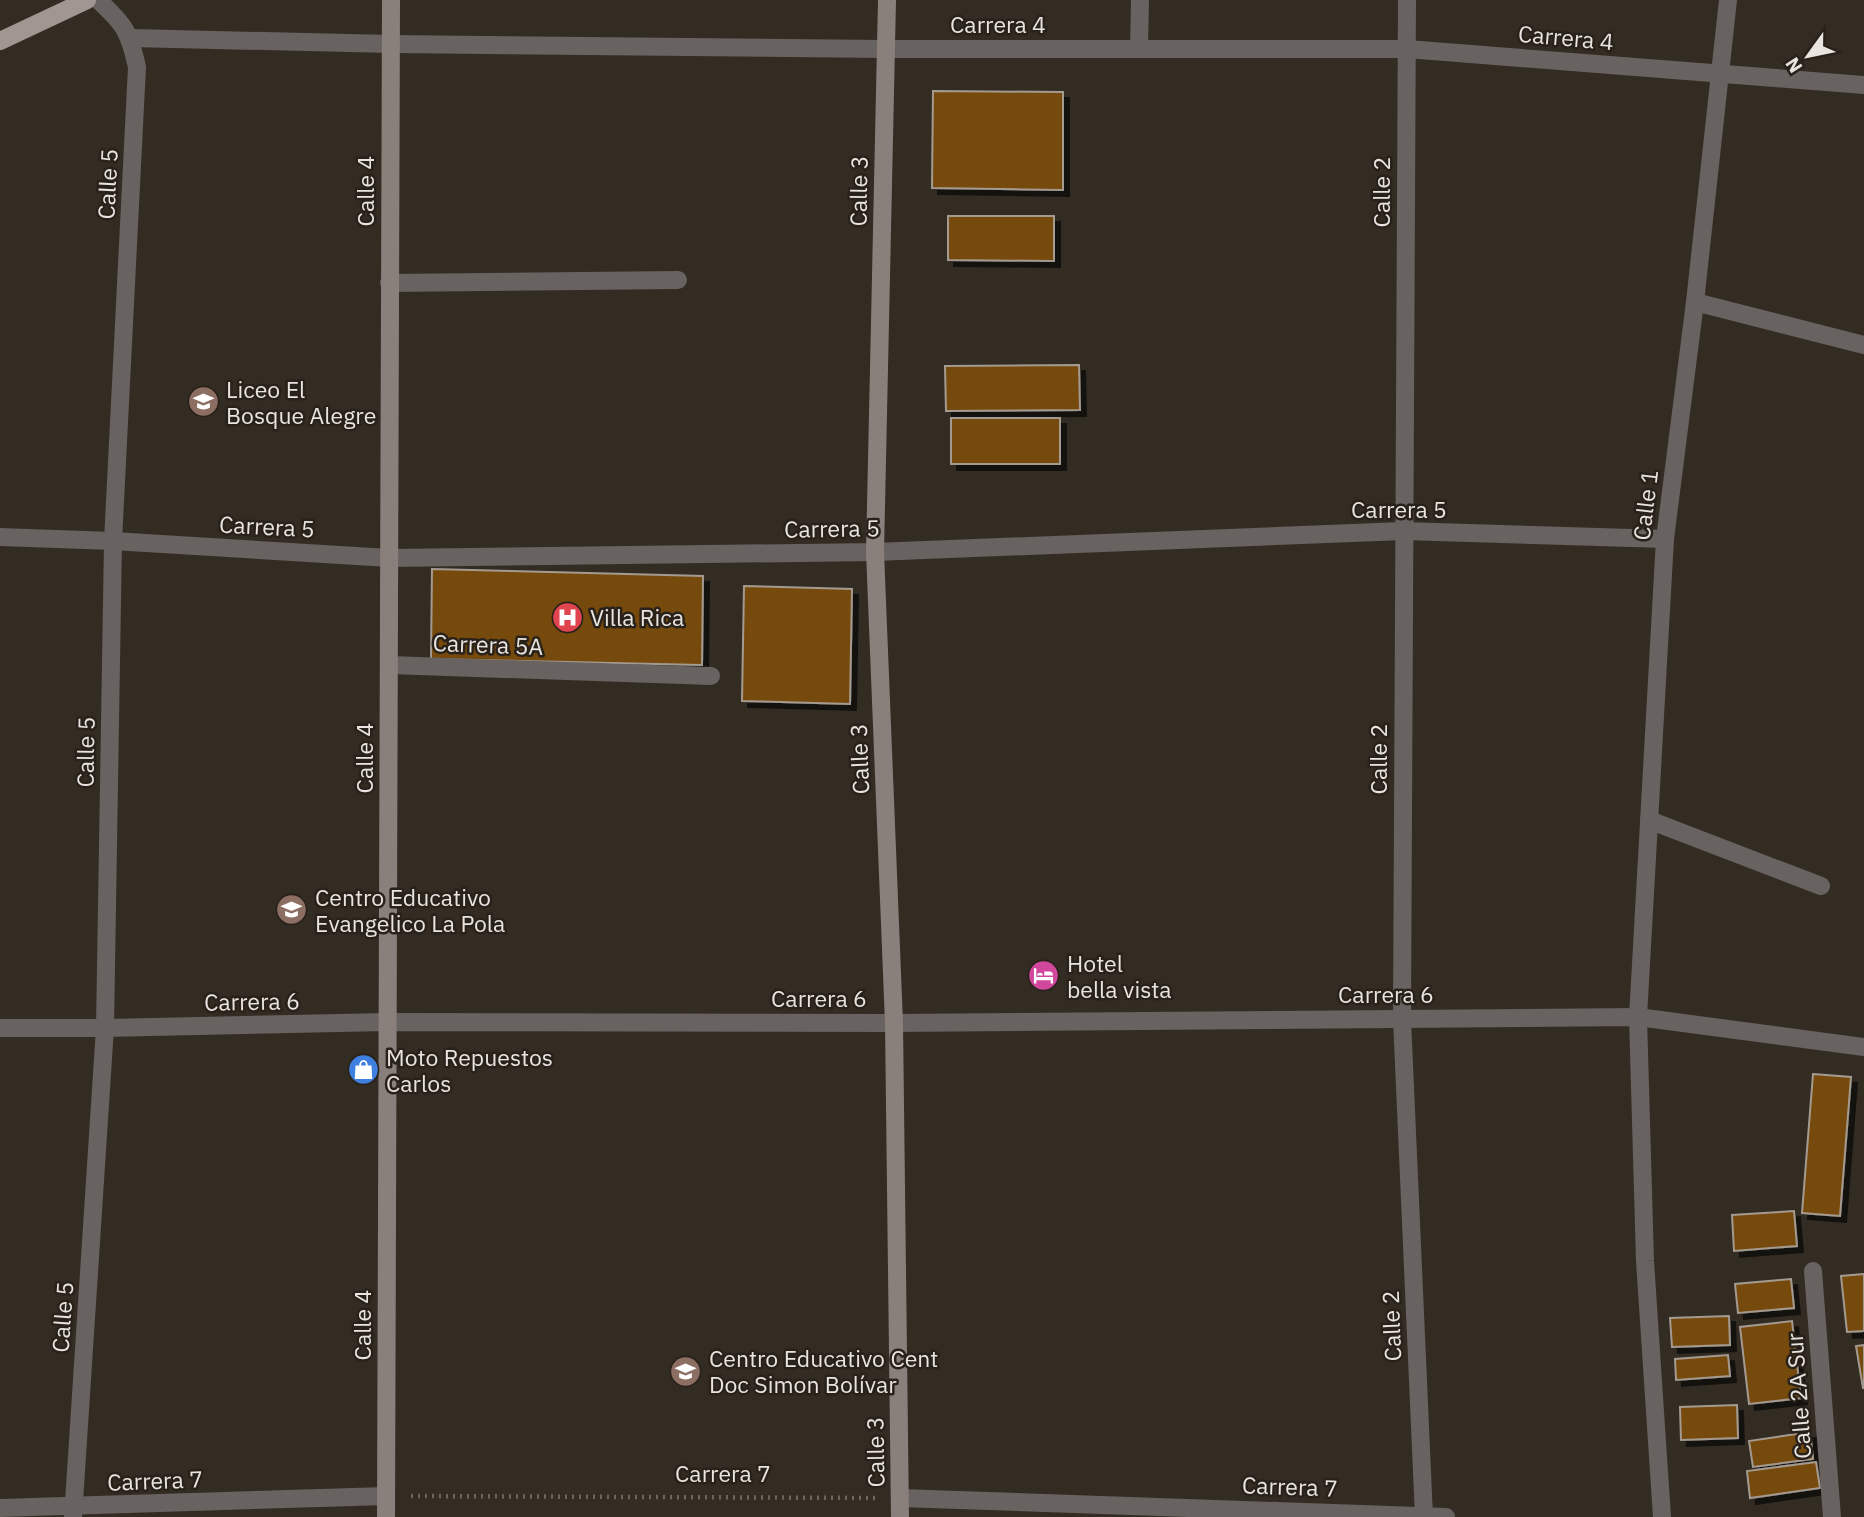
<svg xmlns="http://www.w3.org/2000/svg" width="1864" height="1517" font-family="'IBM Plex Sans',sans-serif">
<defs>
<filter id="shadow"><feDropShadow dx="6" dy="6" stdDeviation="0" flood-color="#0009"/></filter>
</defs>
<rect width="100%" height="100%" fill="#332c23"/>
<!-- building -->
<g fill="#76490b" stroke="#a49a90" stroke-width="2" filter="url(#shadow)">
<polygon points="933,91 1063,92 1063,190 932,188"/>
<polygon points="948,216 1054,216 1054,261 948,260"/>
<polygon points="1079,365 1080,410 946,411 945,366"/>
<rect x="951" y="418" width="109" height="46"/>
<polygon points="432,569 703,576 702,665 431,659"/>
<polygon points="744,586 852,589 850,704 742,701"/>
<polygon points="1813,1074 1851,1077 1840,1216 1802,1213"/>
<polygon points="1794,1211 1797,1246 1734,1251 1732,1215"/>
<polygon points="1864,1274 1864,1331 1847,1332 1841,1276"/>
<polygon points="1791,1279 1794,1308 1738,1313 1735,1284"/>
<polygon points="1729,1316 1730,1345 1672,1347 1670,1318"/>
<polygon points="1792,1321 1801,1398 1749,1404 1740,1327"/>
<polygon points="1864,1345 1864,1388 1863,1388 1856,1346"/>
<polygon points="1728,1355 1730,1376 1676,1380 1675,1359"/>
<polygon points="1737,1405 1738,1438 1681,1440 1680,1407"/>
<polygon points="1810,1432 1813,1459 1753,1467 1749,1441"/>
<polygon points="1816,1462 1820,1488 1750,1498 1747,1471"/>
</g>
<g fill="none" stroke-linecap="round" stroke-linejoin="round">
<!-- path -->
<polyline stroke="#6d665f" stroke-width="4.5" stroke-dasharray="2 5" stroke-linecap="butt" points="411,1496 875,1498"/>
<!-- street -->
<g stroke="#686260" stroke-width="18">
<polyline points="1407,0 1402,1019 1424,1517"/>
<polyline points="131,38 391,44 886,49 1407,49 1864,85"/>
<polyline points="1139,48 1140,0"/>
<polyline points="389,283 678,280"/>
<polyline points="1695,302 1864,345"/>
<polyline points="0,537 113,541 389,558 875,552 1403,531 1665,539"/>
<polyline points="389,665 711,676"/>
<polyline points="1649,820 1821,886"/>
<polyline points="0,1028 105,1028 387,1022 894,1023 1638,1017 1864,1047"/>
<polyline points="1813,1271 1832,1517"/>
<polyline points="900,1498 1446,1517"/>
<polyline points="0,1508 386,1496"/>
<path d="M73 1517 105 1028 113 541 137 67C129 31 125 25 98 0"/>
<polyline points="1662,1517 1645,1261 1638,1017 1665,539 1695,302 1728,0"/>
</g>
<!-- secondary -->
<g stroke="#89807c" stroke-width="18">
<polyline points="887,0 875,552 894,1023 900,1517"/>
<polyline points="386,1517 391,0"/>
</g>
<!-- primary -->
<polyline stroke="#a29692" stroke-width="18" points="0,41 87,0"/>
</g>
<!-- icons -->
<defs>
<symbol id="school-disc" viewBox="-11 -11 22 22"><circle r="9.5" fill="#8d6e63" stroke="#29221a"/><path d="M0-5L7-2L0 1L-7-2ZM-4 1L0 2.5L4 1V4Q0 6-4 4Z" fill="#fff"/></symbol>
<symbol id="hospital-disc" viewBox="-11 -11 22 22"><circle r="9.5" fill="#e0444e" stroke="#29221a"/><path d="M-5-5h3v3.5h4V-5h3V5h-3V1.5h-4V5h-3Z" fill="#fff"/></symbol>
<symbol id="hotel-disc" viewBox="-11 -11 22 22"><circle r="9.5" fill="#d1479c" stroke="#29221a"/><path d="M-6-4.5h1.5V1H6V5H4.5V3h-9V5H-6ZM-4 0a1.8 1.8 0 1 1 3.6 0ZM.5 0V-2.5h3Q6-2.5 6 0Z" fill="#fff"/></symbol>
<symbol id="shop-disc" viewBox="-11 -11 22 22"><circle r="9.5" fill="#3f7fe0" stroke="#29221a"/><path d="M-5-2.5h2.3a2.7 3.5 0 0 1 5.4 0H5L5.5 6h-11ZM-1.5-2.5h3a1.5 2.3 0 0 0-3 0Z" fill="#fff"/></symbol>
</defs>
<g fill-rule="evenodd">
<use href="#school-disc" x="186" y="384" width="35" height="35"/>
<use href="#hospital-disc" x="550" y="600" width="35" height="35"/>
<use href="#school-disc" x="274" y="892" width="35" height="35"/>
<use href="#hotel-disc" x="1026" y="958" width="35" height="35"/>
<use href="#shop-disc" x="346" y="1052" width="35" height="35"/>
<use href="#school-disc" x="668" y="1354" width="35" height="35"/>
</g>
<g text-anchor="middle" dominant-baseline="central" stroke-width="5" stroke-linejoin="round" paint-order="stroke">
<!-- street labels -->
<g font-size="23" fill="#e9e4df" stroke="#29221a">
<text x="998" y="24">Carrera 4</text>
<text transform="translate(1566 37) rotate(5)">Carrera 4</text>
<text transform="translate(107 184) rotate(-87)">Calle 5</text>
<text transform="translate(365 191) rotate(-90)">Calle 4</text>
<text transform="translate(858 191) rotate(-89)">Calle 3</text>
<text transform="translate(1381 192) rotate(-90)">Calle 2</text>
<text transform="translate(1645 505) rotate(-83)">Calle 1</text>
<text x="1399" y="509">Carrera 5</text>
<text transform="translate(267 526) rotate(3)">Carrera 5</text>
<text transform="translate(832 528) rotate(-1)">Carrera 5</text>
<text transform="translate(488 644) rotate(2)">Carrera 5A</text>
<text transform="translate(85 752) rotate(-89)">Calle 5</text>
<text transform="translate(364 758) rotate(-90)">Calle 4</text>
<text transform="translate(859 759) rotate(-92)">Calle 3</text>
<text transform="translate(1378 759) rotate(-90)">Calle 2</text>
<text x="1386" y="994">Carrera 6</text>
<text x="819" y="998">Carrera 6</text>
<text transform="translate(252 1001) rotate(-1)">Carrera 6</text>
<text transform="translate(62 1317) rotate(-86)">Calle 5</text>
<text transform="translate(362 1325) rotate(-90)">Calle 4</text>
<text transform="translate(1391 1326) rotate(-92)">Calle 2</text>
<text transform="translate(1798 1396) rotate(-94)">Calle 2A Sur</text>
<text transform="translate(875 1452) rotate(-91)">Calle 3</text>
<text x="723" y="1473">Carrera 7</text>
<text transform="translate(155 1480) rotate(-2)">Carrera 7</text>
<text transform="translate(1290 1486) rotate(2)">Carrera 7</text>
</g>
<!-- poi labels -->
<g font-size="23" fill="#e9e4df" stroke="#29221a" text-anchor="start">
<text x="226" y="389">Liceo El<tspan x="226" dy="26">Bosque Alegre</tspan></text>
<text x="590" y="617">Villa Rica</text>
<text x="315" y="897">Centro Educativo<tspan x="315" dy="26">Evangelico La Pola</tspan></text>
<text x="1067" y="963">Hotel<tspan x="1067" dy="26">bella vista</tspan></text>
<text x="386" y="1057">Moto Repuestos<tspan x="386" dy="26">Carlos</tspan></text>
<text x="709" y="1358">Centro Educativo Cent<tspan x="709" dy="26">Doc Simon Bolívar</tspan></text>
</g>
</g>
<!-- north arrow -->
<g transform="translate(1808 56) rotate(237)" stroke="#29221a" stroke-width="5" paint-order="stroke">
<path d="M0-5L12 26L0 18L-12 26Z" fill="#e9e4df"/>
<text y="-10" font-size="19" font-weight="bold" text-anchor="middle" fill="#e9e4df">N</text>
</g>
</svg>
